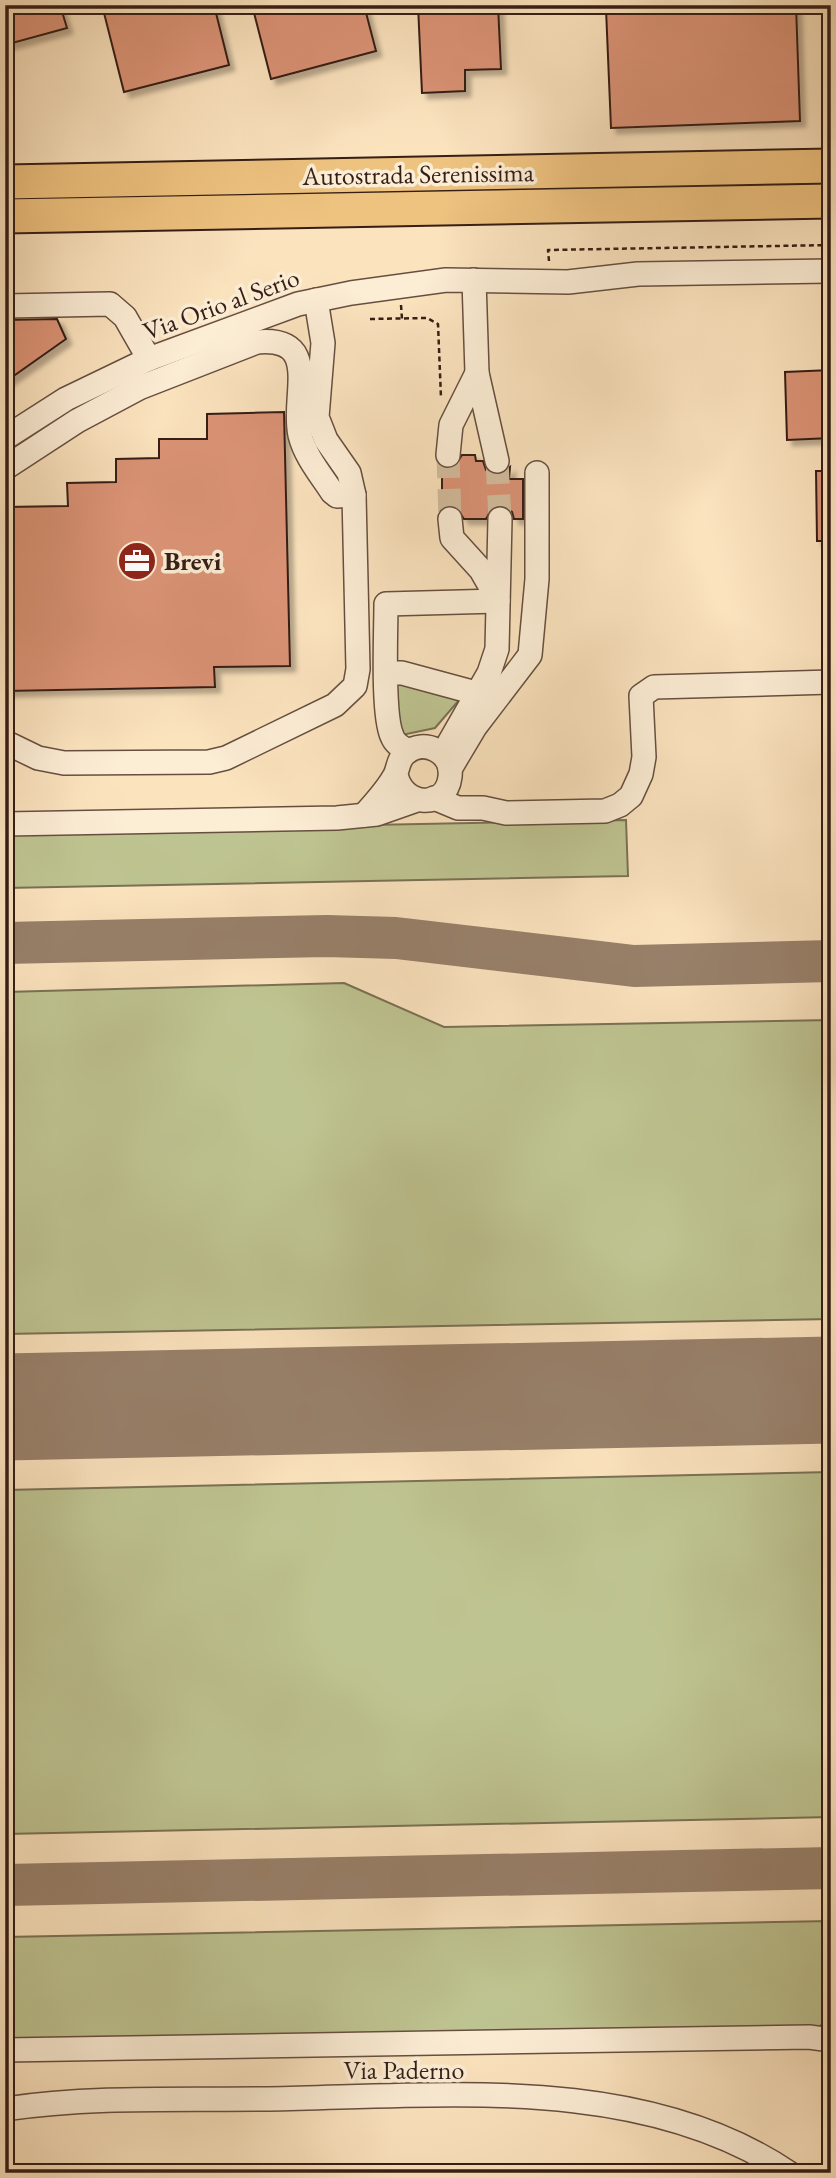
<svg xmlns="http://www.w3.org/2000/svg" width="836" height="2178" font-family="'EB Garamond',serif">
<defs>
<filter id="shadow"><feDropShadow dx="5.5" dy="5.5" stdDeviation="2" flood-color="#0004"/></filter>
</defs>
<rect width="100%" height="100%" fill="#fbe3be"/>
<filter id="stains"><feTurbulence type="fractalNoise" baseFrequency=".00286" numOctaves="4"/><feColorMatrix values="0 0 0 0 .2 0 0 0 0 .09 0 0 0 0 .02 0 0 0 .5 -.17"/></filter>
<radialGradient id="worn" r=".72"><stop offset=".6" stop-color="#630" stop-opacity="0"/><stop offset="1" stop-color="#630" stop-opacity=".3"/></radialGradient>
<!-- green -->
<g fill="#bec491" stroke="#7a7154" stroke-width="2">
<polygon points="396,681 460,699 435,728 402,735 398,733"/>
<polygon points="626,820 628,876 5,888 5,832"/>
<polygon points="344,983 444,1027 831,1020 831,1319 5,1334 5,992"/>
<polygon points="831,1472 831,1817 5,1834 5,1490"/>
<polygon points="831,1921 831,2018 817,2028 5,2041 5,1937"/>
</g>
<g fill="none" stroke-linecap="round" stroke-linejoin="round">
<!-- taxiway -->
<g stroke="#98806a" stroke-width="42">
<polyline points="5,943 327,936 396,938 634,966 831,961"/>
<polyline points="5,1885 831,1868"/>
</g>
<!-- runway -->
<polyline stroke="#98806a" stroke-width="107" points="5,1407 831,1390"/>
</g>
<!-- building -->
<g fill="#db9376" stroke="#351e16" stroke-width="2" filter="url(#shadow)">
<polygon points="5,5 60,5 67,28 5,45"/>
<polygon points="102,5 214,5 229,65 124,92"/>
<polygon points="252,5 364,5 376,51 271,79"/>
<polygon points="418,5 498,5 501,69 465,70 465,91 422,93"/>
<polygon points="709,5 796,5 800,121 611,128 606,9"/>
<polygon points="57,319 66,339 5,382 5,320"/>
<polygon points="831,370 831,438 787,440 785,372"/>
<polygon points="284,412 290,666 214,667 215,687 5,691 5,507 68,506 67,483 116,482 116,459 159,458 159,439 207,439 207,414"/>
<polygon points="462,455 475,455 476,461 483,461 486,470 494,474 501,474 510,467 509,479 523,479 523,519 514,519 512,512 501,505 493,507 486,519 464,519 456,507 442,508 442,467 454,467"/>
<polygon points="816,471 831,471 831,541 817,541"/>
</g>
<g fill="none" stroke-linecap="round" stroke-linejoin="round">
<!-- minor-tunnel -->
<g stroke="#d3bc9c" stroke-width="23" stroke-dasharray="23 11" stroke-linecap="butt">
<polyline points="448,455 450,519"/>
<polyline points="497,461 500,519"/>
</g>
<defs>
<g id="minor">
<polyline points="474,280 477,373 497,461"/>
<polyline points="5,306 110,304 125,317 149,359"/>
<polyline points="5,438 66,399 149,359 298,304 351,293 446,280 568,282 638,274 831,271"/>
<polyline points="448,455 451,425 477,373"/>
<path d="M5 468 77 421 139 388 257 342C323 336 291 397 300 435 305 456 321 475 332 492L337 496 354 495"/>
<polyline points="450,519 452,538 481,570 497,598"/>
<polyline points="386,673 402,673 476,693"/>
<polyline points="5,742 38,758 64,763 209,762 226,758 335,705 355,686 358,669 354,495 349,473 326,440 317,417 323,343 316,300"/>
<polyline points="449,743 489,673 497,649 500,519"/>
<path d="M408 751C401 747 395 744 392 736 382 714 386 632 386 604L498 601"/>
<polyline points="450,769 475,727 530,655 537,579 537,473"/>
<polyline points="434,798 458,808 483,808 506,813 605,811 620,805 631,796 641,774 644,757 641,696 654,687 831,682"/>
<path d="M364 815C375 803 386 791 394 777 399 769 397 760 406 753 424 738 453 752 450 777 446 810 402 807 396 774"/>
<polyline points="5,824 337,818 377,814 417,800"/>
<polyline points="5,2050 809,2037 831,2040"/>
<path d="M5 2109C92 2096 182 2100 269 2099 440 2096 641 2073 789 2173"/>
</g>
<g id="highway">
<polyline points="5,182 831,166"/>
<polyline points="5,216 831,201"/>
</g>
</defs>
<!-- minor casing -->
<use href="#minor" stroke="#664f40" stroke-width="26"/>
<!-- highway casing -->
<use href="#highway" stroke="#351e16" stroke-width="37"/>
<!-- path -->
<g stroke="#351e16" stroke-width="2.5" stroke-dasharray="5 3.5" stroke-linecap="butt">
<polyline points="549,261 548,250 831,245"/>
<polyline points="401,305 402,319"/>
<polyline points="370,319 427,318 438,324 441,398"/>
</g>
<!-- minor -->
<use href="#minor" stroke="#fcedd5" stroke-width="23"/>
<!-- highway -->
<use href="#highway" stroke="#eec27f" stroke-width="33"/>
</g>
<!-- icons -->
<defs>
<symbol id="office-disc" viewBox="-11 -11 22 22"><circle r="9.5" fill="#8f2418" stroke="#fcedd5"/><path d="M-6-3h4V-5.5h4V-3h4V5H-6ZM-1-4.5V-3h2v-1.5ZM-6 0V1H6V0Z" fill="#fff"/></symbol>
</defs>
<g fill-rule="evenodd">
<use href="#office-disc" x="115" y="539" width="44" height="44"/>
</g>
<g text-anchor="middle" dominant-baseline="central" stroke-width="7" stroke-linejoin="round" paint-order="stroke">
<!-- street labels -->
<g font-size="26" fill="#351e16" stroke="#fcedd5">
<text transform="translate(418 174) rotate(-1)">Autostrada Serenissima</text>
<text transform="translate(221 304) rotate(-20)">Via Orio al Serio</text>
<text x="404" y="2070">Via Paderno</text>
</g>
<!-- poi labels -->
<g font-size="26" font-weight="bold" fill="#351e16" stroke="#fcedd5" text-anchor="start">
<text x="164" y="561">Brevi</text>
</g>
</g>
<!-- margin -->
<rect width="836" height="2178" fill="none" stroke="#fbe3be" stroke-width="28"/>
<rect x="7" y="7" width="822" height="2164" fill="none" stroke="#351e16" stroke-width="3.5"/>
<rect x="14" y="14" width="808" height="2150" fill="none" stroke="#351e16" stroke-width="2"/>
<rect width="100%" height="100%" filter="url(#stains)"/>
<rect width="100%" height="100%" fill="url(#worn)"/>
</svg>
